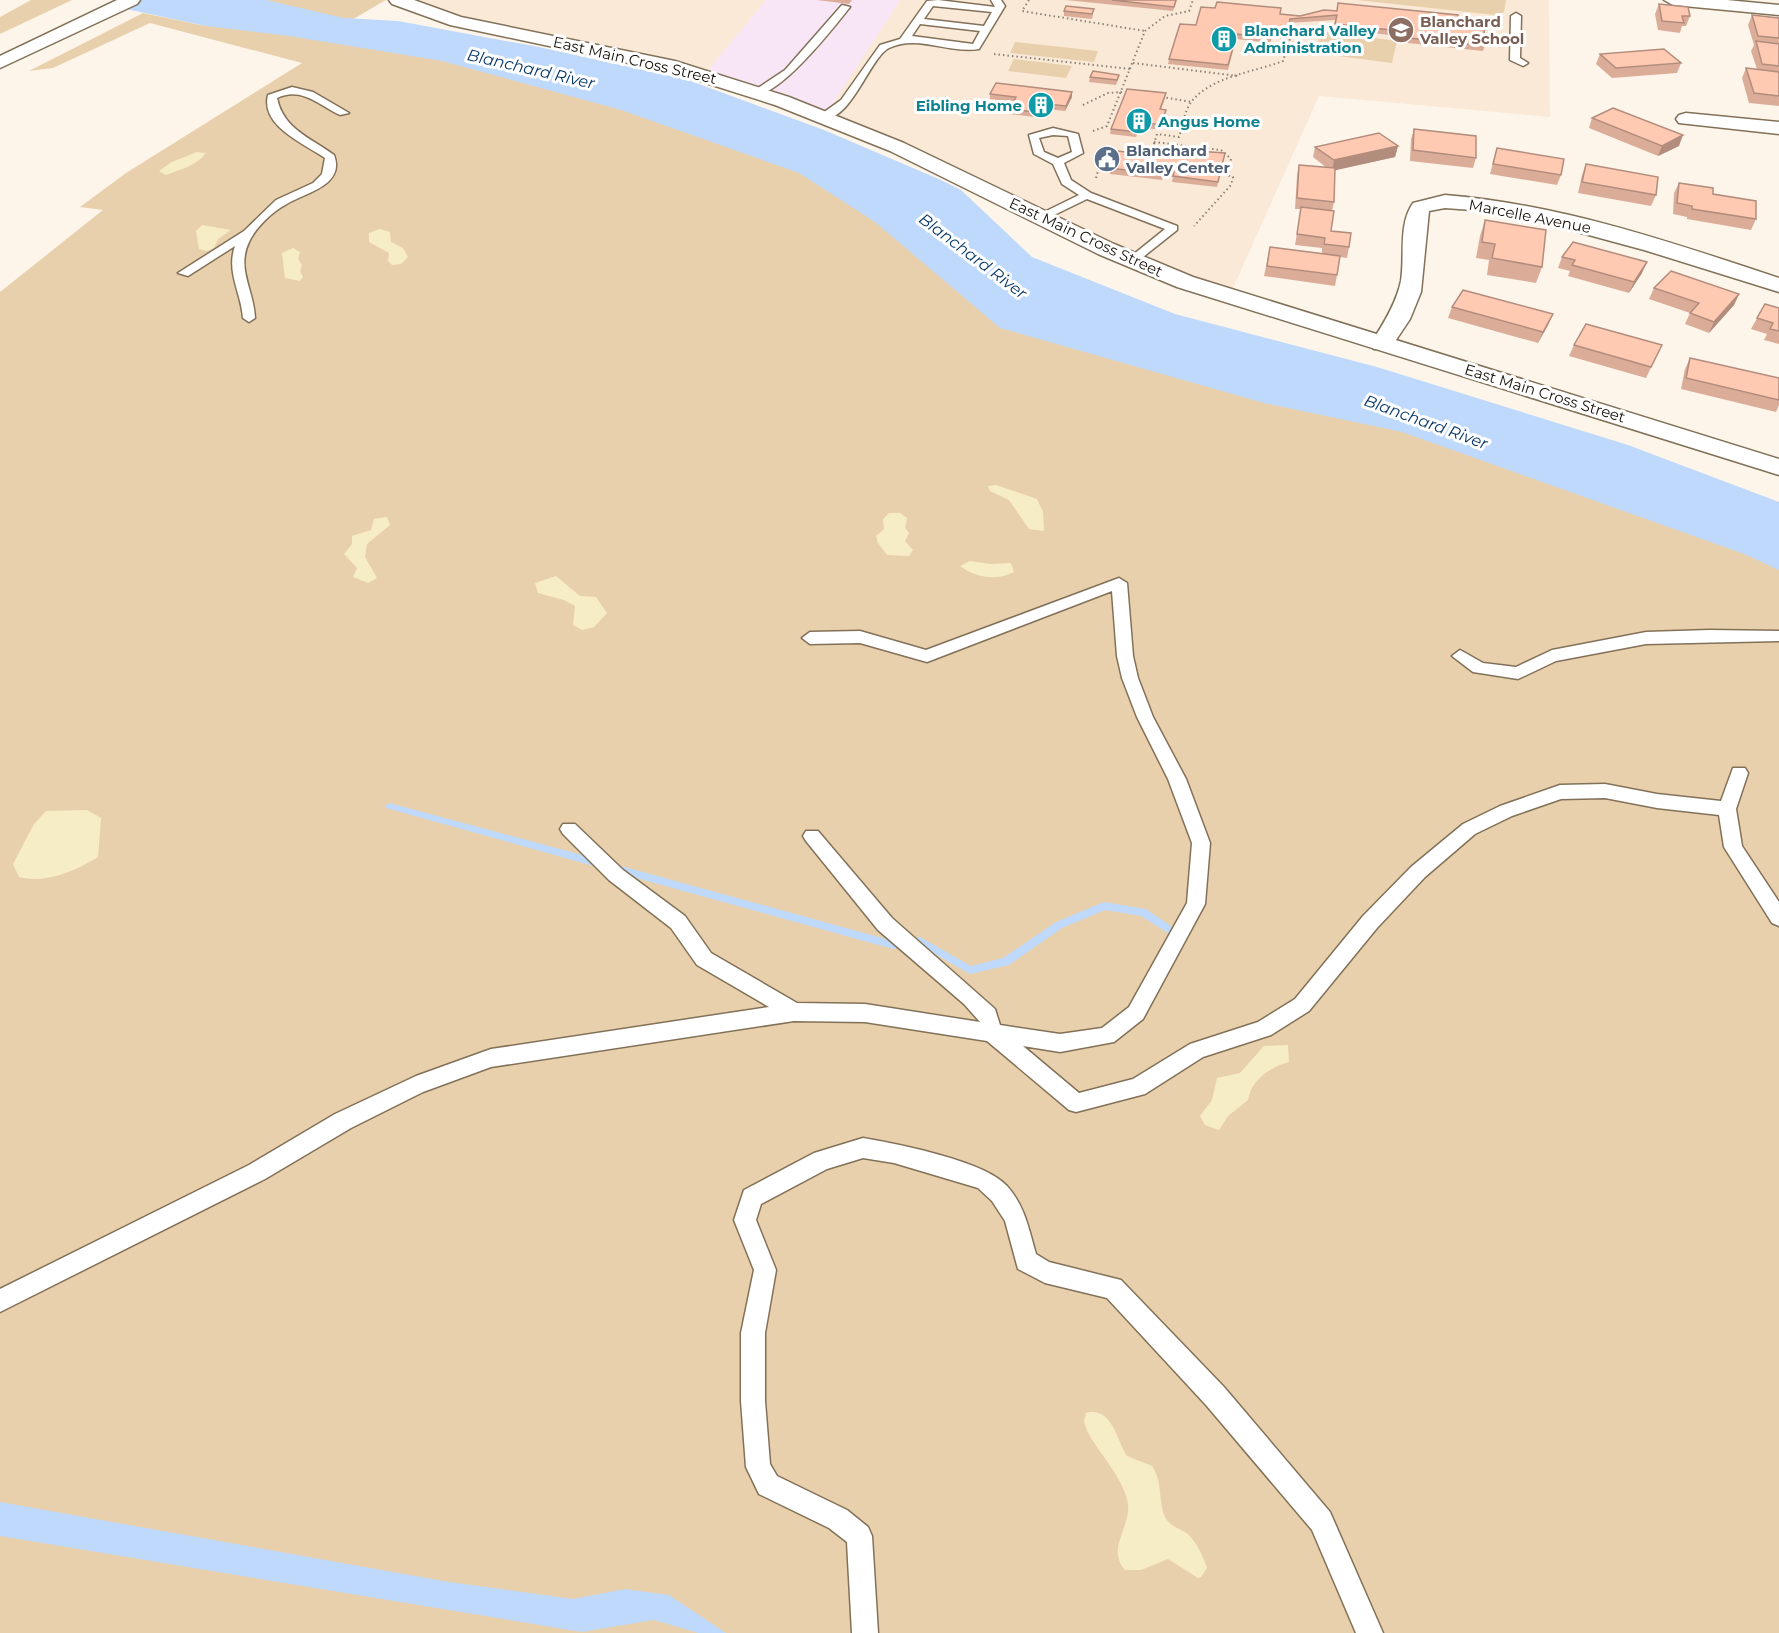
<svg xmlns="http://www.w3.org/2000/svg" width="1779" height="1633" font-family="Montserrat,sans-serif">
<rect width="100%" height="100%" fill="#fdf5ea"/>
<!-- commercial -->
<polygon fill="#fae9d7" points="398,0 1549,0 1550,117 1319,96 1229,297 950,172 740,86 487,28"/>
<!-- industrial -->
<polygon fill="#f8e6f7" points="766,0 900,0 824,117 704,75"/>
<!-- green -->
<g fill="#e9d0ac">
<polygon points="31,0 72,0 0,34 0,17"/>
<polygon points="198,0 386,0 336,29"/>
<polygon points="1357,0 1506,0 1504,12 1495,15"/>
<polygon points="143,13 206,26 343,30 857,169 1033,300 1779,553 1779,1633 0,1633 0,292 103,210 80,207 126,173 302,63 150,23 53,68 29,71"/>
<polygon points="1321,31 1397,41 1392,63 1315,53"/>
<polygon points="1015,42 1098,51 1094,62 1010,53"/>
<polygon points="1014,59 1072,66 1066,78 1008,71"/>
</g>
<!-- sand -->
<g fill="#f6edc7">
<path d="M197 152 206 153C196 166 182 169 166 175L159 171 172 162Z"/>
<polygon points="202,225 231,230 218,239 214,248 207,251 199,249 196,231"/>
<polygon points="380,229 390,232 391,242 403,248 408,257 401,264 392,265 388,261 389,253 369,242 369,233"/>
<polygon points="293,248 300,252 298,259 302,265 300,271 303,277 300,281 285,278 282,253"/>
<polygon points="996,485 1037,499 1043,512 1044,531 1029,529 1009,500 990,491 988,486"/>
<polygon points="889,513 900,513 907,518 905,528 909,533 905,541 913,550 909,556 887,555 878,543 876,536 884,529 883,519"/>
<polygon points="387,517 390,525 367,544 365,557 377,578 368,583 353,577 357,568 344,554 352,544 352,536 371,530 374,519"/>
<path d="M970 561 990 564 1011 563 1014 572C997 581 976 578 960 566Z"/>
<polygon points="556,576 580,596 596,597 607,613 594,627 582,630 573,625 575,606 564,600 538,593 535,583"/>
<path d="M87 810 101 818 98 857C75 871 46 884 19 877L13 864 34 824 46 811Z"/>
<path d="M1288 1045 1289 1062C1270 1067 1251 1080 1248 1100L1228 1116 1219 1130 1205 1125 1200 1116 1212 1100 1217 1078 1240 1073 1264 1046Z"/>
<path d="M1090 1412C1113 1410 1117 1441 1127 1456L1152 1466C1163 1482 1158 1501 1165 1517 1170 1527 1180 1528 1188 1534 1197 1543 1203 1556 1207 1568L1201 1577 1198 1578 1168 1559 1141 1570H1125C1106 1549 1131 1527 1128 1504 1125 1480 1098 1452 1087 1431L1084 1421 1086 1413Z"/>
</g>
<!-- water -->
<g fill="#bed9fb">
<polygon points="131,0 266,0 344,18 398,21 539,47 688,80 824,130 941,180 961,190 1032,257 1175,314 1377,367 1628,445 1779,502 1779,570 1744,554 1402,432 1264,403 1000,328 875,222 799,173 621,110 442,61 289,36 206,26 117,7"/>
<polygon points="0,1502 449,1582 573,1599 625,1589 669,1595 726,1633 698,1633 654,1620 582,1632 0,1536"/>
</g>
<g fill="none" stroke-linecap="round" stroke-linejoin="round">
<!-- stream -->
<g fill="#bed9fb" fill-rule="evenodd">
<polygon points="389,803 601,860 604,861 606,864 604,867 601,868 386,808 385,806"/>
<polygon points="614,864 893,941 920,937 971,966 1003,958 1056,922 1104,902 1146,909 1171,926 1173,929 1171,932 1168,933 1141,916 1105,910 1062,928 1009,965 970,974 919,945 893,949 611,871 609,868 611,865"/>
</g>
<defs>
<g id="service">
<path d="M938 0 995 7 991 0H1001L1005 6 979 49C948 54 918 34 889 48 869 58 851 124 820 119V115L841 100 880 45 900 39 927 1ZM933 6 992 12 984 26 924 19ZM920 24 980 31 973 44 912 36Z"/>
<path d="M842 5 850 7C835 26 779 98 755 94V90L785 70Z"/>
<polygon points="1516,13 1521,16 1520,58 1528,63 1523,66 1510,60 1511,16"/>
<path d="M292 87 313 92 349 113 340 115C319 105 301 86 277 98 283 129 311 138 334 155 346 186 303 193 285 205 271 213 256 227 249 242 236 269 254 290 255 318L249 322 243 318C241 292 226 272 235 246L188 276 178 273 244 231 276 200 313 183 322 174 325 158C305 144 260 126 268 95Z"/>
<path d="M1053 128 1078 134 1083 153 1064 163 1071 180 1091 193 1177 226V230L1133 265 1127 261 1129 258 1165 229 1087 199 1046 219H1038V215L1079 195 1062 184 1053 164 1034 154 1029 135ZM1053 135 1068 136 1072 152 1058 158 1044 152 1039 138Z"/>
<polygon points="1119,578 1127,583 1133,656 1138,678 1153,717 1186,779 1210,843 1205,904 1143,1019 1114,1042 1060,1052 1023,1046 1079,1093 1133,1079 1190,1044 1258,1022 1295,999 1363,916 1411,867 1463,824 1500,806 1560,785 1605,784 1657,794 1721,801 1733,768 1745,768 1748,773 1736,809 1742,846 1779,902 1779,926 1772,923 1724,847 1719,815 1657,808 1605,798 1561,799 1512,816 1475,834 1425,877 1377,928 1309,1011 1271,1035 1203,1057 1145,1094 1076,1112 1069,1110 987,1041 865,1022 794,1021 491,1067 423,1092 351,1128 265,1179 0,1312 0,1289 249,1165 335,1114 416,1076 491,1049 769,1007 697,965 671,928 609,880 563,834 560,829 563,824 575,824 623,870 685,916 711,953 797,1003 865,1004 980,1022 964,1004 878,930 806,841 803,836 806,831 818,831 892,918 995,1009 1000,1025 1060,1034 1102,1028 1129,1007 1187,903 1192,843 1168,779 1137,717 1122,678 1117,656 1112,591 927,662 860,643 810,644 802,638 810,632 860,631 926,650"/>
<polygon points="1710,630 1779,631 1779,641 1646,644 1556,661 1518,679 1473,672 1452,656 1460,650 1483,663 1516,667 1552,650 1646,632"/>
<path d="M863 1138C898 1144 985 1161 1007 1186 1025 1206 1029 1230 1036 1254L1049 1262 1121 1280 1224 1387 1330 1512 1383 1633H1356L1312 1530 1206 1405 1107 1298 1045 1283 1018 1269 1005 1221 992 1201 978 1188 894 1163 863 1158 827 1169 761 1204 756 1220 776 1270 765 1333V1401L770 1464 777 1476 847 1510 868 1527 872 1536 878 1633H852L847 1542 829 1528 759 1494 746 1467 741 1401V1333L754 1270 734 1220 744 1190 814 1153Z"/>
</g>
<g id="minor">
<polygon points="1686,113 1779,122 1779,134 1679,123 1676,119 1679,115"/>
<path d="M1445 195C1559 204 1671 242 1779 278V292L1644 250 1537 221 1486 211 1445 208 1429 211 1421 292 1410 319 1390 349H1374L1370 344C1383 325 1396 304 1401 281 1405 256 1398 224 1413 203Z"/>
</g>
<g id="secondary">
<polygon points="117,0 140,0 137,4 0,68 0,56"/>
<polygon points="389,0 414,0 461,17 675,61 789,97 904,143 1114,244 1193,277 1779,459 1779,475 1177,287 1098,254 890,151 775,105 671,72 450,25 392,4"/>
<polygon points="1664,0 1727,0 1779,5 1779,15 1673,5"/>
</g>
</defs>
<!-- service casing -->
<use href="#service" stroke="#827158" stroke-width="3"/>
<!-- minor casing -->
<use href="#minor" stroke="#827158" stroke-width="3"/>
<!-- secondary casing -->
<use href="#secondary" stroke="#827158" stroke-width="3"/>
<!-- path -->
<g stroke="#8a8379" stroke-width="2" stroke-dasharray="1.5 3" stroke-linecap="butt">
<polyline points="1029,0 1022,11 1145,31"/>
<polyline points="994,54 1130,69"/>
<polyline points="1133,63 1238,76"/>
<polyline points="1162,97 1191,102"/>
<polyline points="1083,105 1108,93 1122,92"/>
<polyline points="1093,131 1107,126 1145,31 1165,16 1189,11 1193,0"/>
<polyline points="1154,142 1221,150 1231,159 1227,175 1233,177 1231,185 1194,226"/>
<polyline points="1096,152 1119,155"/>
<path d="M1150 157 1157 134 1179 137C1183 125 1184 111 1192 101 1212 76 1255 72 1283 61L1294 26H1289"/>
<polyline points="1096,178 1103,153"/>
</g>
<!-- service -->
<use href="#service" fill="#fff" fill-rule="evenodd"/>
<!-- minor -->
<use href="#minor" fill="#fff" fill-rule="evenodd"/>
<!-- secondary -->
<use href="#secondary" fill="#fff" fill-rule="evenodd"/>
</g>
<!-- wall -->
<g fill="#dbad99">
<polygon points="817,0 852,0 849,4"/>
<polygon points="1066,0 1177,0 1173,11"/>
<polygon points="1659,4 1690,16 1686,26 1682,26 1680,33 1658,30 1655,14"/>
<polygon points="1094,9 1092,19 1064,16 1064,11"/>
<polygon points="1324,10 1458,26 1485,46 1483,51 1408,43 1408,37 1334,29 1335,20 1289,23 1286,39 1272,38 1270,43 1236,39 1228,70 1168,64 1169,59 1196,25 1280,14 1300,16"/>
<polygon points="1752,15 1779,18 1779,106 1749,103 1742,78 1746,68 1757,69 1751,51 1754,45 1748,25"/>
<polygon points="1600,54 1681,63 1677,73 1612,78 1596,64"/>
<polygon points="1119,75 1118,80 1116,85 1089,82 1090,77"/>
<polygon points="990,94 1072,97 1065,111 1047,109 1043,118 1009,114 1010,109 1013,102 990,99"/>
<polygon points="1165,98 1161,109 1165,115 1160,130 1140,127 1136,137 1110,134 1111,129"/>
<polygon points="1592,118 1679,146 1658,156 1589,128"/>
<polygon points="1414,129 1476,158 1473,168 1410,161 1411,139"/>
<polygon points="1398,146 1395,157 1335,170 1334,202 1332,211 1331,231 1349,247 1347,258 1340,257 1337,275 1335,286 1264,276 1270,247 1322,254 1322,248 1295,245 1301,209 1295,209 1297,175 1299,165 1327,168 1313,157 1315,147"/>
<polygon points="1497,148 1561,175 1557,185 1490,174"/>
<polygon points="1225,153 1217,187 1172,182 1173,177 1163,176 1162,180 1110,174 1110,168 1164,156"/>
<polygon points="1586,164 1656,195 1651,206 1578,193 1582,175"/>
<polygon points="1679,183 1713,194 1756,219 1751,230 1687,219 1687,217 1673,214 1674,193"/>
<polygon points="1485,220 1542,267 1536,283 1487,275 1489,260 1476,258 1480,236"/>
<polygon points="1562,257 1642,273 1629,293 1568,276 1570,271 1558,268"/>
<polygon points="1654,288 1739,294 1734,305 1709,333 1685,324 1690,313 1649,299"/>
<polygon points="1765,304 1779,308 1779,344 1764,340 1767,334 1751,329"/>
<polygon points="1452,307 1553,314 1548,325 1538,343 1448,318"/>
<polygon points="1574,345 1662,345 1646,378 1569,356"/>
<polygon points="1690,358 1779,378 1779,405 1776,412 1681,389 1685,369"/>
</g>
<!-- shaded-wall -->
<g fill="#b28d7d">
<polygon points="1072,92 1072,97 1065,111 1066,106"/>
<polygon points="1047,104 1047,109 1043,118 1043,113"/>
<polygon points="1683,135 1679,146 1658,156 1662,146"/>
<polygon points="1398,146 1395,157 1332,171 1334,160"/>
<polygon points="1647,262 1642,273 1629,293 1634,282"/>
<polygon points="1739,294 1734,305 1709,333 1714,322"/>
<polygon points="1553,314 1548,325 1538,343 1543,332"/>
</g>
<!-- building -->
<g fill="#ffc9b2" stroke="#b28d7d" stroke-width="1.5">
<polygon points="1112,0 1176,0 1174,7"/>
<polygon points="1217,2 1281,8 1280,14 1300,16 1324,10 1337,11 1338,3 1458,15 1458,26 1484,29 1485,46 1409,38 1410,32 1335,24 1337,15 1290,19 1287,34 1273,33 1271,38 1237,34 1228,65 1169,59 1180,24 1196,25 1201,7 1215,8"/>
<polygon points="1659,4 1688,7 1690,16 1682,16 1684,23 1662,21"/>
<polygon points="1066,6 1094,9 1092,14 1064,11"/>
<polygon points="1752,15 1779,18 1779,38 1758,36"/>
<polygon points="1756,41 1779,44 1779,66 1762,64"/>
<polygon points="1664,49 1681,63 1616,68 1600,54"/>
<polygon points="1746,68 1779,72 1779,96 1754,93"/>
<polygon points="1093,71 1119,75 1117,80 1090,77"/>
<polygon points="996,83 1072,92 1066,106 1047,104 1043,113 1010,109 1016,97 990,94"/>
<polygon points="1127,89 1166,93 1160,109 1166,110 1161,125 1141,122 1137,132 1111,129"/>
<polygon points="1613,108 1683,135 1662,146 1592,118"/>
<polygon points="1414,129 1476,136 1476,158 1413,150"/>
<polygon points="1379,133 1398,146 1334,160 1315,147"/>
<polygon points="1497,148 1564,159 1561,175 1493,164"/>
<polygon points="1166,149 1225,153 1218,182 1173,176 1174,172 1164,171 1163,175 1110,168 1117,151 1164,156"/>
<polygon points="1586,164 1658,177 1656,195 1582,182"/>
<polygon points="1299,165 1335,168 1334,202 1297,198"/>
<polygon points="1679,183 1713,188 1713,194 1756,201 1756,219 1692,209 1692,206 1677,203"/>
<polygon points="1301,207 1334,211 1331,231 1351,233 1349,247 1324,244 1325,238 1297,234"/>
<polygon points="1485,220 1546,230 1542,267 1492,258 1495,244 1482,242"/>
<polygon points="1573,242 1647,262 1634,282 1572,265 1575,260 1562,257"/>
<polygon points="1270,247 1340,256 1337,275 1267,266"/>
<polygon points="1671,271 1739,294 1714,322 1690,313 1699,303 1654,288"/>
<polygon points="1463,290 1553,314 1543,332 1452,307"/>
<polygon points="1765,304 1779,308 1779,331 1770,329 1773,323 1757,318"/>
<polygon points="1586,324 1662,345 1651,367 1574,345"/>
<polygon points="1690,358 1779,378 1779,400 1686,378"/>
</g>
<!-- icons -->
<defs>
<symbol id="school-disc" viewBox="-11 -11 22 22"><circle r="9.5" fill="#8d6e63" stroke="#fff"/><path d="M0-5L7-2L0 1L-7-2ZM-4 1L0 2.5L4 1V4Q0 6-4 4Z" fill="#fff"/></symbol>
<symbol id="building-disc" viewBox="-11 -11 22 22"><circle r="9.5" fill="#0f9aa8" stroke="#fff"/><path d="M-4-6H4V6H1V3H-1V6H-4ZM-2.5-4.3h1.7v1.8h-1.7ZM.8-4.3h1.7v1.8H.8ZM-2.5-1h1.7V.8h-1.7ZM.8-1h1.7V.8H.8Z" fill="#fff"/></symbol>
<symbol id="civic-disc" viewBox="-11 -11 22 22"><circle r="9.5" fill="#5c6f8a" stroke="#fff"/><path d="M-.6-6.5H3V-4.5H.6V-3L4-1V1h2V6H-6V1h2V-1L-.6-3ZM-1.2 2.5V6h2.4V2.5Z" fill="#fff"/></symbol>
</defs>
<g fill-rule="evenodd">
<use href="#school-disc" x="1386" y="15" width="30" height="30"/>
<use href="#building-disc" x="1209" y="24" width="30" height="30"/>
<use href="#building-disc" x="1026" y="90" width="30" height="30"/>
<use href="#building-disc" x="1124" y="106" width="30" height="30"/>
<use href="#civic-disc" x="1092" y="144" width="30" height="30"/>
</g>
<g text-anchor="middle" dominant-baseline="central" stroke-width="6" stroke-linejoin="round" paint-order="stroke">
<!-- far-education labels -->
<g font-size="15" font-weight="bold" fill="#785e54" stroke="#fff" text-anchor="start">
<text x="1420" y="21">Blanchard<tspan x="1420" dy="17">Valley School</tspan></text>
</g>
<!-- far-culture labels -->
<g font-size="15" font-weight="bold" fill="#0d838f" stroke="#fff" text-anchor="start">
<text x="1244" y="30">Blanchard Valley<tspan x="1244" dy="17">Administration</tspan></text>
<text x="1022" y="105" text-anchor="end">Eibling Home</text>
<text x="1158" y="121">Angus Home</text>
</g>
<!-- far-street labels -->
<g font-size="15" fill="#161007" stroke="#fff">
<text transform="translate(635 60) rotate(13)">East Main Cross Street</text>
<text transform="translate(1530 216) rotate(11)">Marcelle Avenue</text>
<text transform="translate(1086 237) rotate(25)">East Main Cross Street</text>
<text transform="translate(1545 393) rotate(17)">East Main Cross Street</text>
</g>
<!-- far-service labels -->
<g font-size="15" font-weight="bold" fill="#4e5e75" stroke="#fff" text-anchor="start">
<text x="1126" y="150">Blanchard<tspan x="1126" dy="17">Valley Center</tspan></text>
</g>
<!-- far-water labels -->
<g font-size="16" font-style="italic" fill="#053567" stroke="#fff">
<text transform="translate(531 69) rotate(13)">Blanchard River</text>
<text transform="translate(973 256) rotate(37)">Blanchard River</text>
<text transform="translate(1426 422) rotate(20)">Blanchard River</text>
</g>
</g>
</svg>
